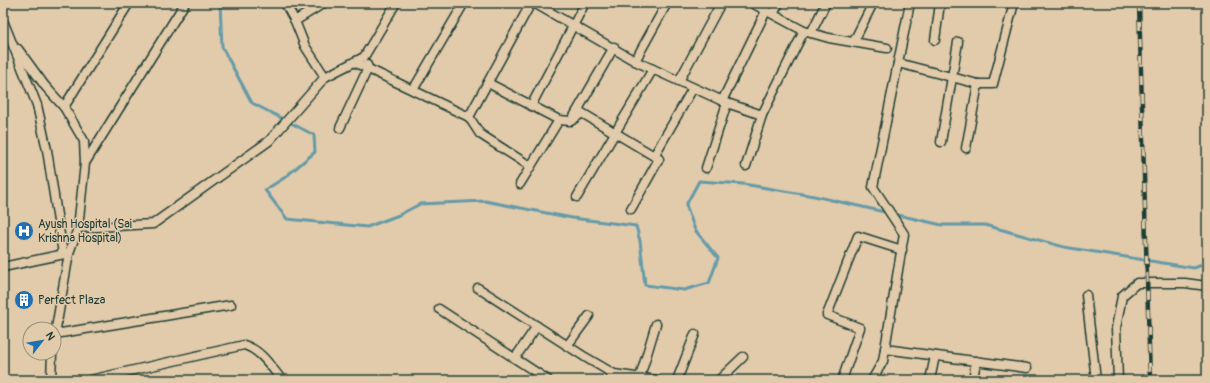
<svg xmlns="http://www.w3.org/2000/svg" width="1210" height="383" font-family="Pangolin,sans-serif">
<rect width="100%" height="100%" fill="#e2cbab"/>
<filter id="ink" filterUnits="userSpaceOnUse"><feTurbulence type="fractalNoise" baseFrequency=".025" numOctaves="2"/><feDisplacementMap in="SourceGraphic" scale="8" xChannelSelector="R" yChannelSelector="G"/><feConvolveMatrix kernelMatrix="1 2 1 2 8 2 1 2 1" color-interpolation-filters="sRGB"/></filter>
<g filter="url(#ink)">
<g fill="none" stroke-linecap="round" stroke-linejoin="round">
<!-- stream -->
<polyline stroke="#659aa8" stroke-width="3" points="220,3 222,47 252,103 314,135 315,152 284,178 265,190 287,219 367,227 399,215 420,204 485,201 572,218 636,226 640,241 645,285 684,290 709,283 718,258 695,230 686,205 699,181 743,184 814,196 942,225 985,225 1064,247 1194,268 1207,263"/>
<defs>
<g id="street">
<polyline points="285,3 295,21 305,46 325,77"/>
<polyline points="534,3 635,61 727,103 762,115 804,31 752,3"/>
<polyline points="773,14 779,3"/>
<polyline points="295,21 324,3"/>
<polyline points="4,23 37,105 47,150 63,254"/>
<polyline points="804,31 829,38 887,48"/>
<polyline points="811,33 826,3"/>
<polyline points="935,40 940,3"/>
<polyline points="854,41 873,3"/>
<polyline points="18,49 45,86 64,107 84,141 85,163 78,228"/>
<polyline points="635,61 667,3"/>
<polyline points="354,62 469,117 531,3"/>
<polyline points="898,63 978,84 993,84 1014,3"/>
<polyline points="679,81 721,3"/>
<polyline points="488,83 559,120 571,121 582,113 659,159 631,209"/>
<polyline points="413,90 464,3"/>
<polyline points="722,101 766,11"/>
<polyline points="531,106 585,3"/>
<polyline points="64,107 129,3"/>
<polyline points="469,117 480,134 530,166"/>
<polyline points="573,118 614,47"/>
<polyline points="340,128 368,68 367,65"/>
<polyline points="941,142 958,42"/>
<polyline points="966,148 978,84"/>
<polyline points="654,156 693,88"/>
<polyline points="85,163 185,3"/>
<polyline points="746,166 762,115"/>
<polyline points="706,168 727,103"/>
<polyline points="520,184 559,120"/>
<polyline points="577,197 653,69"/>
<polyline points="3,267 69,253"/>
<polyline points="478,288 585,357 614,374 657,380"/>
<polyline points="1086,295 1096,380"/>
<polyline points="439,309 548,380"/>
<polyline points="55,334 231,305"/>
<polyline points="54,340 69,253 78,228 153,224 269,141 325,77 364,57 396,3"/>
<polyline points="567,346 589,316"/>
<polyline points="885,349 1027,368"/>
<polyline points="515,358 537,326"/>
<polyline points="640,377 656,324"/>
<polyline points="51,380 52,353"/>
<path d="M90 380 244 345C261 350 271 367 282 380"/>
<polyline points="610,380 614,374"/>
<polyline points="677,380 695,334"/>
<polyline points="719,380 743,357"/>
<polyline points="842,380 860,328 827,315 858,236 902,250"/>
<polyline points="872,380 883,361 904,234 873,187 910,3"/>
<polyline points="930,380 935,356"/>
<polyline points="973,380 976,361"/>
<polyline points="1118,380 1116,328 1122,296 1137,283 1185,283 1207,286"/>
</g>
</defs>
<!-- street casing -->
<use href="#street" stroke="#1f3d34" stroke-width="11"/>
<!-- street -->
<use href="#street" stroke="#e2cbab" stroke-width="8"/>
<defs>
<polyline id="rail" points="1139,3 1150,380"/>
</defs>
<!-- rail casing -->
<use href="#rail" stroke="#1f3d34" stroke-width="4.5"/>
<!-- rail -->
<use href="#rail" stroke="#e2cbab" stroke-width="3" stroke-dasharray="9" stroke-linecap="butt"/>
</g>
</g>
<!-- icons -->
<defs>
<symbol id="hospital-disc" viewBox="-11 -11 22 22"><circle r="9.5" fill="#1f6fb2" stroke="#e2cbab"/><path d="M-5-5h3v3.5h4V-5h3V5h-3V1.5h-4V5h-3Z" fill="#fff"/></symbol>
<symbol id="building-disc" viewBox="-11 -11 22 22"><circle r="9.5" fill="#1f6fb2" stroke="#e2cbab"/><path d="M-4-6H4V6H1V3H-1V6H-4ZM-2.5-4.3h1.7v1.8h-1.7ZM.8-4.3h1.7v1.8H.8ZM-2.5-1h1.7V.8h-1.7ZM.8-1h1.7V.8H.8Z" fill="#fff"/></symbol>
</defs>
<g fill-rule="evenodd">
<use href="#hospital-disc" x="13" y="220" width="22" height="22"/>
<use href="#building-disc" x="13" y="289" width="22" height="22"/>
</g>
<g text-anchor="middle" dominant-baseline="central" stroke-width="3" stroke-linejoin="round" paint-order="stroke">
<!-- poi labels -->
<g font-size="12" fill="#1f3d34" stroke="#e2cbab" text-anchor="start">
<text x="38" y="224">Ayush Hospital (Sai<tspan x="38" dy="14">Krishna Hospital)</tspan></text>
<text x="38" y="300">Perfect Plaza</text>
</g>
</g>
<!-- margin -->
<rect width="1210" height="383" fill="none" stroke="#e2cbab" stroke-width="16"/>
<rect x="8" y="8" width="1194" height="367" fill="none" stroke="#1f3d34" stroke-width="1.5" filter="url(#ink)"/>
<!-- north arrow -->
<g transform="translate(42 341) rotate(59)"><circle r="19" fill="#e2cbab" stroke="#94927b"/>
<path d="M0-3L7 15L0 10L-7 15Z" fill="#1f6fb2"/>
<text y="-6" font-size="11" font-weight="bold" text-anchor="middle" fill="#1f3d34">N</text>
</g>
</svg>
